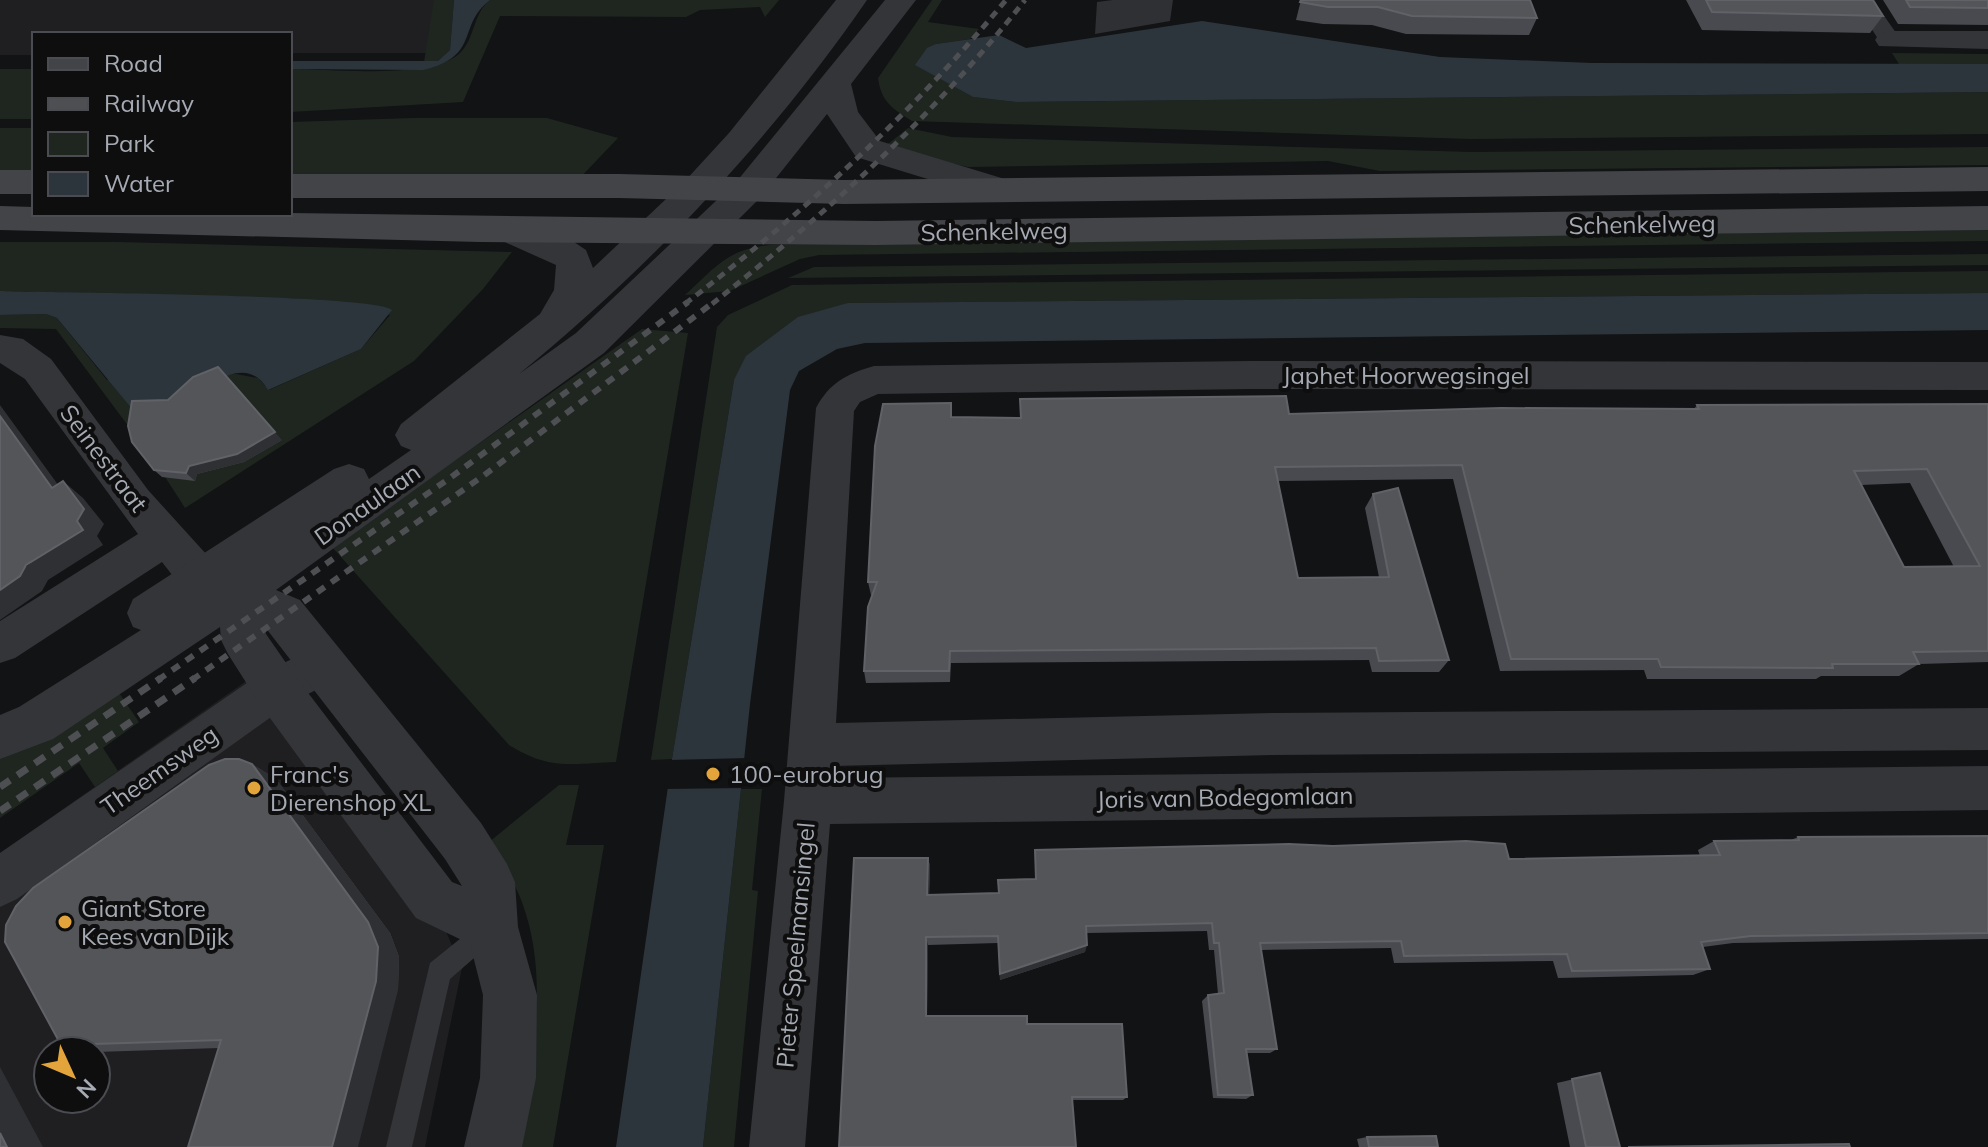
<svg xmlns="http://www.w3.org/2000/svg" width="1988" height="1147" font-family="Mulish,sans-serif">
<rect width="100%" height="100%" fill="#121314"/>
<!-- built -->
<g fill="#1f1f21" fill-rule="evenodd">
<polygon points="0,0 446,0 437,53 290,53 290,34 34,34 34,55 0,55"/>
<path d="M272 663 419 870 462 968 425 1147H0V853ZM48 1051H96V1099H48Z"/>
</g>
<!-- green -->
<g fill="#1f2620">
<polygon points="434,0 454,0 450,50 438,61 424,62"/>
<path d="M490 0H779L765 17 760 7 700 10 686 17 500 16 463 102 290 112V69C330 69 432 80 460 53 475 39 473 13 490 0Z"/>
<path d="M932 0H942L928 22 979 29 970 39 936 44 916 65 973 97 1016 102 1988 92V134L1471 139 912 121C893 109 881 102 878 78Z"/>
<polygon points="1892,53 1988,54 1988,64 1899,64"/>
<rect x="0" y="69" width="34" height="50"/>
<polygon points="414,118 547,118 618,138 576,182 290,174 290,122"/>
<rect x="0" y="128" width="34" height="42"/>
<polygon points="908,128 952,137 1471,152 1988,147 1988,165 1380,171 1328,161 968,167 922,157 888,144"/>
<path d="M1988 230V241L819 255 800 259 730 291 685 295C716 267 727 249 770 245Z"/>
<polygon points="0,242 118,242 512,252 483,289 414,361 185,508 158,466 56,329 0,328 0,315 46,314 57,318 107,380 236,374 258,378 269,390 361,349 390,315 302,299 0,291"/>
<polygon points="1988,254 1988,265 788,278 814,267"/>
<polygon points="1988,271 1988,293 848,303 734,380 672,759 651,760 717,327 728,315 792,285"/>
<path d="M642 329 688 333 616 762C570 764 549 770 509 745L332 547Z"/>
<polygon points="113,684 139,722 103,748 118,771 95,787 79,763 0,818 0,751"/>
<path d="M559 785H579L566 845H604L553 1147H517C531 1067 551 981 522 902 514 881 500 861 489 842Z"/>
<polygon points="741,789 762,789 752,890 758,891 734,1147 703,1147"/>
</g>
<!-- water -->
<g fill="#2d353c">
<path d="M454 0H490C456 26 482 56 423 70L290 69V61H438L450 50Z"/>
<polygon points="1202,21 1440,57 1592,63 1988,64 1988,92 1016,102 973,97 915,65 927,48 936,44 999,35 1026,48"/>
<path d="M0 291C49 293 373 294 392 310L361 349 268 390C245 351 208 389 184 399 168 405 149 406 133 410L57 318 46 314 0 315Z"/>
<polygon points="1988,293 1988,330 865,343 837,349 799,371 790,390 750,704 703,1147 616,1147 672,759 734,380 746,356 798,317 848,303"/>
</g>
<!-- pier -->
<polygon fill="#121314" points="748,758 745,788 664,789 668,760"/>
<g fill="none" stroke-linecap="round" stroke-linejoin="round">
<!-- service -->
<polygon fill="#343539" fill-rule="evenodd" points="489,918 497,922 501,930 497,938 450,979 412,1147 386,1147 430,963 481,922"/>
<!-- pedestrian -->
<polygon fill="#343539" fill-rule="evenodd" points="1853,0 1873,0 1901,40 1898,45 1882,45"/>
<!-- minor -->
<g fill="#343539" fill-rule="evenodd">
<polygon points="1890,31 1988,31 1988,49 1879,46 1875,40 1879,34"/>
<path d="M0 335 23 339 51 359 148 490 217 566 223 579 217 592C187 602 179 583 162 562L15 658 0 663V621L138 534 25 379 0 363Z"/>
<path d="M1250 361 1988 362V390L1250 389 878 394 860 402 854 411 836 723 1273 713 1988 708V750L1273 755 834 766 833 778 1988 766V810L830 824 805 1147H749L784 801 816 408C830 382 847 374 874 366Z"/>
<polygon points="322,645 338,651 344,665 338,679 292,702 17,899 0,907 0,853 260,674"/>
</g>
<!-- tertiary -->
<path fill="#343539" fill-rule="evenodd" d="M836 0H867C770 141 651 266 519 374L576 333 737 181 885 0H916L851 84 858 112 880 141 1008 180 1013 188 1008 196 996 200 856 157 827 114 761 197 604 353 276 590 300 600 481 823 507 864 515 882 518 927 537 995 536 1078 522 1147H464L480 1078 483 995 470 944 416 918 259 703 228 654 221 640 220 627 53 739 0 759V715L19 707 141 630 133 627 127 613 133 599 334 469 349 464 364 469 369 479 411 450 401 446 395 435 401 424 540 314 554 290 556 265 498 239 493 230 498 221 511 218 571 240 586 250 593 268 684 182 729 133ZM265 627 445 859 462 886 452 882 293 673 266 634Z"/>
<!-- secondary -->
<g fill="#424448" fill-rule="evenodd">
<polygon points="1988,167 1988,191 844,204 619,198 290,198 290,174 619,174 844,180"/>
<rect x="0" y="170" width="34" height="24"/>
<polygon points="0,206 34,207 34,214 290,213 876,221 1988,206 1988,230 876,245 480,242 0,230"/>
</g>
<!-- rail-far2 -->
<g stroke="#4d4f53" stroke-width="5" stroke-dasharray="8 6" stroke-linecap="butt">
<path d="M685 304C803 213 911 115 1006 0"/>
<path d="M712 304C827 213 934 116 1025 0"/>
</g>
<!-- rail-far1 -->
<g stroke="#4d4f53" stroke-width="6" stroke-dasharray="9 8" stroke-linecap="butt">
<polyline points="158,680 450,478 688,302"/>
<polyline points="192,680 483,476 714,302"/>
</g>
<!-- rail -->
<g stroke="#4d4f53" stroke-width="7" stroke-dasharray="12 9" stroke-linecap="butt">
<polyline points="0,787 161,678"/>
<polyline points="0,811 195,678"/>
</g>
</g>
<!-- wall -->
<g fill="#494a4f" fill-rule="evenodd">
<polygon points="1301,0 1537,18 1529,35 1406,34 1372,25 1323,24 1296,20"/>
<polygon points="1686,0 1873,0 1883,16 1870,33 1702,30"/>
<polygon points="1883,0 1988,0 1988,25 1898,24"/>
<path d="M1020 399 1289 414 1694 409 1697 405 1988 404V662L1919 664 1899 676H1821L1816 679H1647L1644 670 1500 671 1453 479 1278 481 1298 578 1379 577 1365 508 1373 494 1449 660 1439 672H1372L1369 660 951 663 950 682 866 683 864 671 872 595H871L868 582 951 403 952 417 1020 418ZM1910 483 1954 567H1904L1861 485Z"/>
<polygon points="282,440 244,462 197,474 195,481 162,477 154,470"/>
<polygon points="252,764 276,779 390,933 399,957 398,990 219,1048 96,1052 61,1045"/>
<polygon points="1988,836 1988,939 1733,943 1703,947 1710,969 1693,975 1558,978 1553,961 1394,963 1391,948 1261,950 1277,1049 1270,1053 1247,1053 1253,1095 1246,1099 1213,1098 1202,1001 1208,995 1218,994 1214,950 1209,950 1207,931 1087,933 1085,952 1000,980 998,943 928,945 927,1016 1027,1024 1127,1097 1123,1100 1073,1100 839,1147 928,858 930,866 929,895 998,893 1035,879 1035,850 1509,859 1700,856 1698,850 1714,841 1791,840 1798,837"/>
<polygon points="1600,1073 1620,1147 1570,1147 1557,1083"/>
<polygon points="1367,1137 1438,1147 1359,1147 1357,1139"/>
</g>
<!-- shaded-wall -->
<g fill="#2f3033">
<polygon points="1113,0 1173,0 1170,21 1095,34 1097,2"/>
<polygon points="218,367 282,440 244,462 197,474 195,481 186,473"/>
<polygon points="0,405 72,504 52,488 0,416"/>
<polygon points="63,481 83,498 104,524 97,536 103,545 48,580 42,591 0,620 0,590 77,521"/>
<polygon points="252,764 276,779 390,933 399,957 398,990 358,1147 332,1147"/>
<polygon points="928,858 930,866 929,903 927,895"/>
<polygon points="926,937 928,945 927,1021 926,1016"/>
<polygon points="1087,945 1085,952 1000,980 1000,974"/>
<polygon points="0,1067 43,1147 7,1147 0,1133"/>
</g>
<!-- building -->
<g fill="#535559" stroke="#606267" stroke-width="2" fill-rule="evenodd">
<polygon points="1301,0 1530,0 1537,18 1412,16 1378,7 1328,7 1300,2"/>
<polygon points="1706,0 1873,0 1883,16 1712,12"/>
<polygon points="1906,0 1988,0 1988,8 1910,7"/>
<polygon points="218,367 275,432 237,454 189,466 186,473 154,470 132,442 128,426 132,401 168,400 193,377"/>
<path d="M1286 396 1289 414 1501 408 1699 409 1697 405 1988 404V651L1913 652 1919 664H1832L1833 668 1661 667 1658 659H1511L1462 465 1275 467 1298 578 1389 577 1373 494 1398 488 1449 660 1379 661 1376 648 950 651 949 671H864L868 607 877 582H868L875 446 883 404 951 403V417L1021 418 1020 399ZM1927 469 1980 566 1904 567 1854 471Z"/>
<polygon points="0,416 52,488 63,481 84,509 77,521 83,530 26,565 20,576 0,590"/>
<polygon points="225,759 239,759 252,764 368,922 378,947 376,981 332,1147 188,1147 221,1040 61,1045 5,942 6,925 16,906 33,888 209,765"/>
<polygon points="1988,836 1988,933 1751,936 1701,942 1710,969 1572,971 1567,954 1404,956 1401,941 1260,943 1277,1049 1246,1049 1253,1095 1218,1095 1208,995 1224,993 1219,943 1214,943 1212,923 1086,926 1087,945 1000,974 998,936 926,937 926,1016 1027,1016 1027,1024 1122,1024 1127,1097 1072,1097 1076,1147 839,1147 854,858 928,858 927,895 999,893 998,880 1036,879 1035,850 1289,844 1333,846 1466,841 1505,844 1509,859 1720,855 1714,841 1799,840 1798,837"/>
<polygon points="1600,1073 1620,1147 1586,1147 1572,1079"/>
<polygon points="0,1133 7,1147 0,1147"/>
<polygon points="1436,1136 1438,1147 1369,1147 1367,1137"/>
<polygon points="1849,1144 1850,1147 1628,1147"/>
</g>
<!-- markers -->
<g fill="#e3a43b" stroke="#0e0e0f" stroke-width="3">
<circle cx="713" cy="774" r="8"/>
<circle cx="254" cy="788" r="8"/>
<circle cx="65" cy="922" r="8"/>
</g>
<g text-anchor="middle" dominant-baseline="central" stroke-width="8" stroke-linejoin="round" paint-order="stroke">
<!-- street labels -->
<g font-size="24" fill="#a5aab3" stroke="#0e0e0f">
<text transform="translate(1642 224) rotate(-1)">Schenkelweg</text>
<text transform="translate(994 231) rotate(-1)">Schenkelweg</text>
<text x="1406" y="375">Japhet Hoorwegsingel</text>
<text transform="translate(104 458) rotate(53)">Seinestraat</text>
<text transform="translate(367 504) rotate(-35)">Donaulaan</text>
<text transform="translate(159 770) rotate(-35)">Theemsweg</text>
<text transform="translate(1225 797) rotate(-1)">Joris van Bodegomlaan</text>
<text transform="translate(795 945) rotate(-85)">Pieter Speelmansingel</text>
</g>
<!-- poi labels -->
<g font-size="24" fill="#a5aab3" stroke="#0e0e0f" text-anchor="start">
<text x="270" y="774">Franc's<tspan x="270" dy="28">Dierenshop XL</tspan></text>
<text x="729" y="774">100-eurobrug</text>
<text x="81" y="908">Giant Store<tspan x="81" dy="28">Kees van Dijk</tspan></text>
</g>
</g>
<!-- legend -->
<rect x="32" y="32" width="260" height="184" fill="#0e0e0f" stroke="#4a4c51" stroke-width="2"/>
<rect x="48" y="58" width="40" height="12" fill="#424448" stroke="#4a4c51" stroke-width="2"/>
<text x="104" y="72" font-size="24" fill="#a5aab3">Road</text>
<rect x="48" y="98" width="40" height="12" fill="#4d4f53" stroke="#4a4c51" stroke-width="2"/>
<text x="104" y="112" font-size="24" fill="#a5aab3">Railway</text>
<rect x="48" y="132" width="40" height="24" fill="#1f2620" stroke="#4a4c51" stroke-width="2"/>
<text x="104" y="152" font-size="24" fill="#a5aab3">Park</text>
<rect x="48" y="172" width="40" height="24" fill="#2d353c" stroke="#4a4c51" stroke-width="2"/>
<text x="104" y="192" font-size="24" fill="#a5aab3">Water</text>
<!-- north arrow -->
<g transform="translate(72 1075) rotate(134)"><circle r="38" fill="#0e0e0f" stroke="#4a4c51" stroke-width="2"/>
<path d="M0-6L14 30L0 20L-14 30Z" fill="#e3a43b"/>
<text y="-12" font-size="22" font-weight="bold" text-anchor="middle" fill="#a5aab3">N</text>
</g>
</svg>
